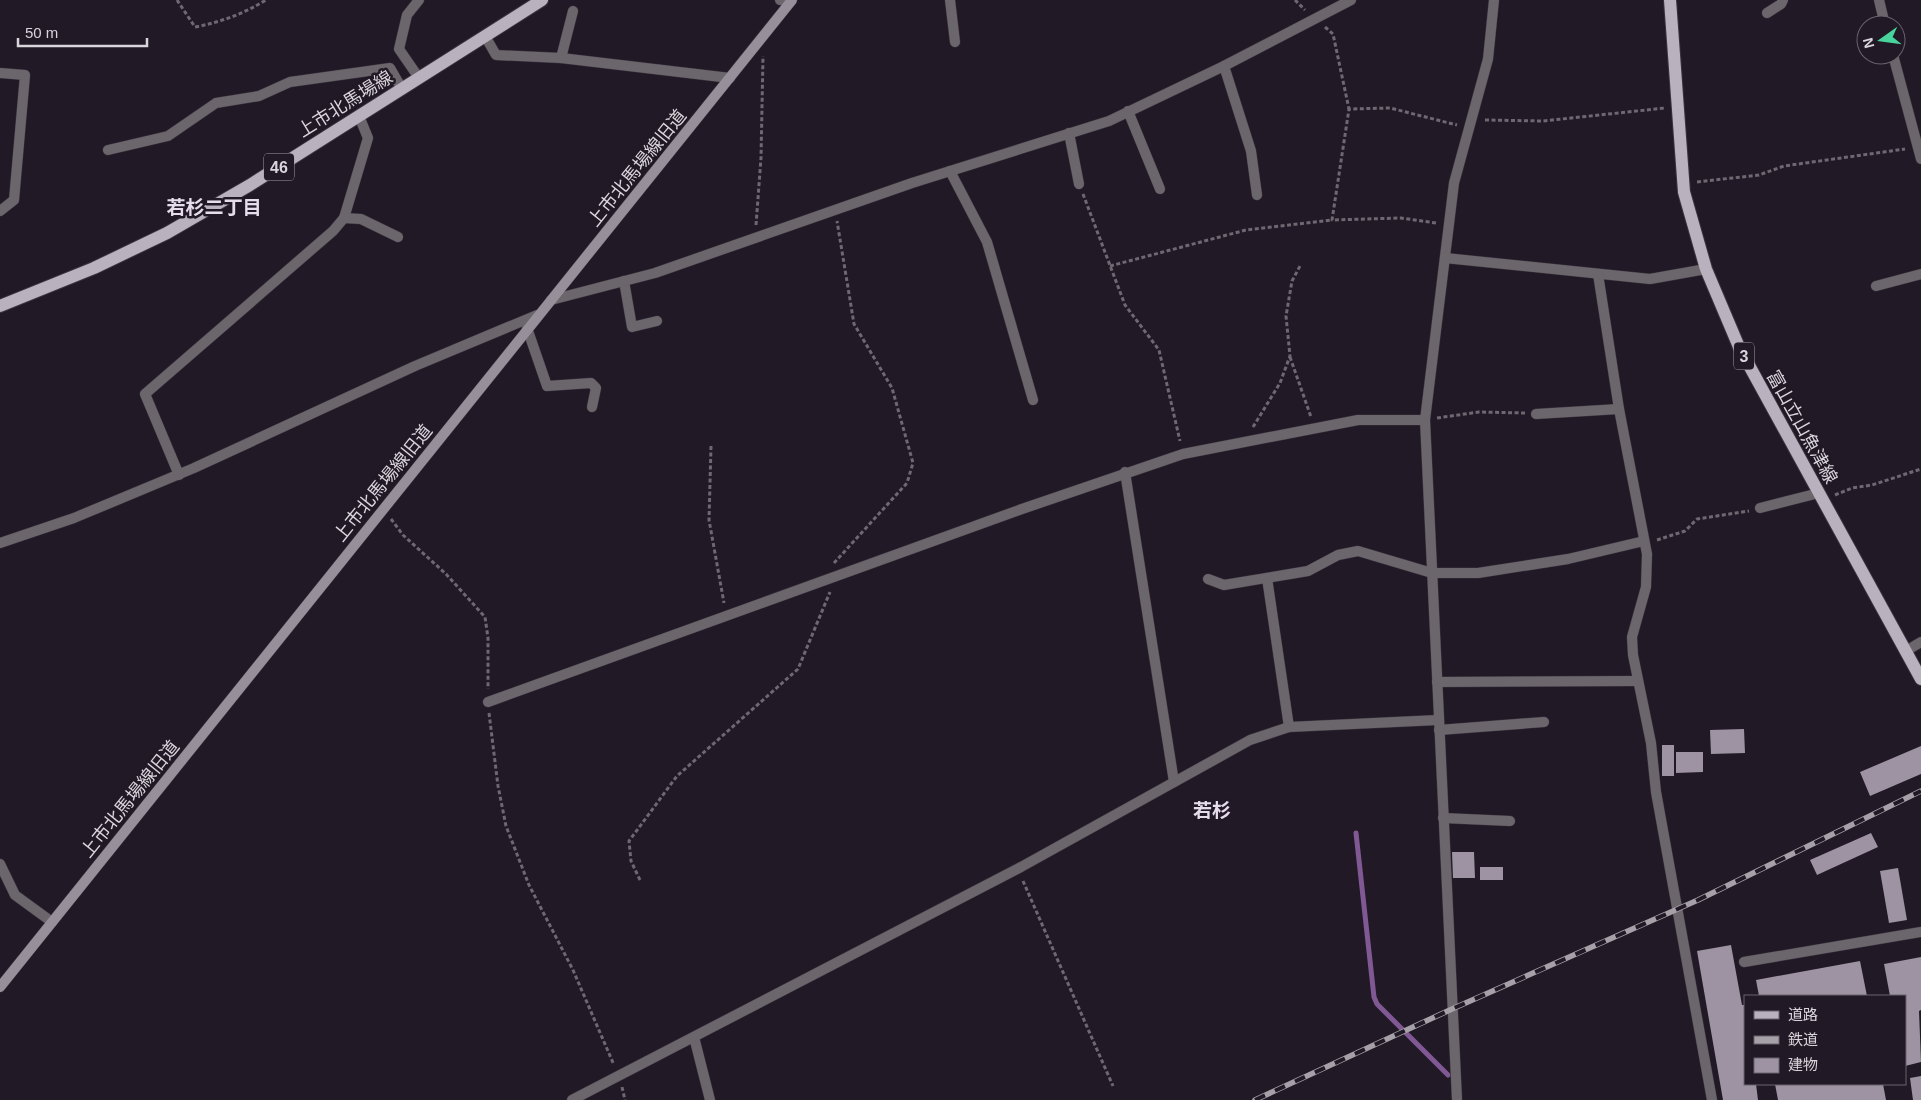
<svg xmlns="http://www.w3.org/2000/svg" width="1921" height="1100" font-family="Arial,'Noto Sans JP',sans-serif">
<rect width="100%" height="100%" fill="#211925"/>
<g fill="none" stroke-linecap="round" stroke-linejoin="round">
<!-- stream -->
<polyline stroke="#7f5894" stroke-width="5" points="1356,833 1374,997 1377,1004 1448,1075"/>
</g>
<!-- building -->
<g fill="#9d93a2">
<polygon points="1744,729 1745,753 1711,754 1710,730"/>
<rect x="1662" y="745" width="12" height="31"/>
<polygon points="1921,746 1921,774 1870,796 1860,772"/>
<polygon points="1676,752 1703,752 1703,772 1676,773"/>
<polygon points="1871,833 1878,847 1817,875 1810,860"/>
<polygon points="1452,852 1474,852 1475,878 1453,878"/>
<rect x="1480" y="867" width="23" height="13"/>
<polygon points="1898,868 1907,920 1889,923 1880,871"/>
<polygon points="1731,945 1742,1005 1745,1005 1745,1084 1756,1084 1758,1100 1723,1100 1697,951"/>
<polygon points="1921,957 1921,1010 1919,1011 1921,1062 1905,1066 1905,996 1890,996 1884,964"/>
<polygon points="1860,961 1867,996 1759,996 1756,980"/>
<polygon points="1921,1076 1921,1100 1913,1100 1910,1078"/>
<polygon points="1775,1084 1883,1084 1886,1100 1778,1100"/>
</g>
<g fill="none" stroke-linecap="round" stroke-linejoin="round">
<defs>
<g id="street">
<polyline points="780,0 791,1"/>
<polyline points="950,0 955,42"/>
<polyline points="1879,0 1885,25"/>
<polyline points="1767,13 1781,4 1783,0"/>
<polyline points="485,36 496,55 561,58 730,78"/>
<polyline points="1893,55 1921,159"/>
<polyline points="561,58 573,11"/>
<polyline points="1224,66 1251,151 1257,195"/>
<polyline points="0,73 25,75 14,200 0,211"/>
<polyline points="419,78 399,49 407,15 419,0"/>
<polyline points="1128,111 1160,189"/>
<polyline points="1069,133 1079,184"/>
<polyline points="108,150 168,136 216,103 259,96 290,82 390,68 402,89"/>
<polyline points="950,171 987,242 1033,400"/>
<polyline points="344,218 361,219 398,237"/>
<polyline points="1445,258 1650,279 1706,269"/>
<polyline points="1598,274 1619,409 1647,554 1646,587 1632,637 1633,655 1651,743 1656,792 1712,1100"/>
<polyline points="624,281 632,327 657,321"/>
<polyline points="1876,286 1921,274"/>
<polyline points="551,300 655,273 912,183 1109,121 1224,66 1351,0"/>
<polyline points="527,328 547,386 591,383 596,388 592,407"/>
<polyline points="1536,414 1619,409"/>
<polyline points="1125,472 1174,782"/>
<polyline points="179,475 145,394 333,231 344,218 368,138 359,116"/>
<polyline points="1760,508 1819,493"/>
<polyline points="0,543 74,518 194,468 415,366 537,315"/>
<polyline points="1267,578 1289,727"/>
<polyline points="1208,579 1224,585 1308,571 1338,555 1358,551 1432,573 1478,573 1568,559 1644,541"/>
<polyline points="1906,651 1921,642"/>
<polyline points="1437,682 1638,681"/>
<polyline points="488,702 1022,509 1183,454 1358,420 1425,420"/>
<polyline points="1439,730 1544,722"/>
<polyline points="1443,818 1510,821"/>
<polyline points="0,864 15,895 52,922"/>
<polyline points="1744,962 1921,932"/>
<polyline points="694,1037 710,1100"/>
<polyline points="572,1100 1021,867 1250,740 1289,727 1438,720"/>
<polyline points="1457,1100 1425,420 1454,183 1488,59 1494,0"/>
</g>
<polyline id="secondary" points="0,987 792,0"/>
<g id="primary">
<polyline points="1670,0 1684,192 1706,269 1739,347 1921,679"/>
<polyline points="0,306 94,268 167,233 250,185 542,0"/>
</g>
</defs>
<!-- street casing -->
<use href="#street" stroke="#3b333f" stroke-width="11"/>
<!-- secondary casing -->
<use href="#secondary" stroke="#3b333f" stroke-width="11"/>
<!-- primary casing -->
<use href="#primary" stroke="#3b333f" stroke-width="14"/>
<!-- path -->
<g stroke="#6e6872" stroke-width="3" stroke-dasharray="4 2.5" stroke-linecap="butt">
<path d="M177 0 195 27C221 22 243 14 266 0"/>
<polyline points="1295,0 1305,10"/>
<polyline points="1325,27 1333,34 1349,109"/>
<polyline points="1485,120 1543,121 1665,108"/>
<polyline points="1697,182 1759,175 1784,166 1905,149"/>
<polyline points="1083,194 1125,305 1159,350 1180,441"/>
<polyline points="1436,223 1401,218 1332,220 1349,109 1390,108 1457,125"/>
<polyline points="756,225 761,158 763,56"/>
<polyline points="1110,266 1246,230 1332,220"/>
<polyline points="1290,357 1311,417"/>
<polyline points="1437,418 1479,412 1525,413"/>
<polyline points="1253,427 1280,383 1290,356 1286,316 1292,281 1300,266"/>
<polyline points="711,446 709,520 724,603"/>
<polyline points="1835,495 1852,488 1872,485 1921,469"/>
<polyline points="391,519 403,535 446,574 485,617 488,638 488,689"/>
<polyline points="1657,540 1685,531 1697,519 1749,511"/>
<polyline points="834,563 907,483 913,463 892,388 854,324 837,221"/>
<polyline points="489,713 498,786 506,826 529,885 573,970 614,1065"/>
<polyline points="640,880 631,861 629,841 677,776 798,669 830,592"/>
<polyline points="1023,881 1113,1086"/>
<polyline points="622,1087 625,1100"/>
</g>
<!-- street -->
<use href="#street" stroke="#6a666c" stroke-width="10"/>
<!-- secondary -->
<use href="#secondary" stroke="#97909a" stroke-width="10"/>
<!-- primary -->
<use href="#primary" stroke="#b9b1be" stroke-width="12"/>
<defs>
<polyline id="rail" points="1255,1100 1452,1009 1698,900 1921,791"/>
</defs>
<!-- rail casing -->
<use href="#rail" stroke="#a6a1a9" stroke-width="5.5"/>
<!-- rail -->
<use href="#rail" stroke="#211925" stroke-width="4" stroke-dasharray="11" stroke-linecap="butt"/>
</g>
<g text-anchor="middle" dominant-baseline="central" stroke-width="5" stroke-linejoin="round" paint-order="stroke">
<!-- shield labels -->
<g fill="#211925" stroke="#a29da5" stroke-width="1">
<rect x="264" y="153.5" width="30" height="27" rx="4"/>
<rect x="1734" y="342.5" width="20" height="27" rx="4"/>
</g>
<g font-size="16" font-weight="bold" fill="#d9d5dc">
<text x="279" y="167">46</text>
<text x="1744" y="356">3</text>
</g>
<!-- street labels -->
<g font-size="18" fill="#d9d5dc" stroke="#211925">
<text transform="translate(345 104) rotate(-32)">上市北馬場線</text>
<text transform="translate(637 168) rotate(-51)">上市北馬場線旧道</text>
<text transform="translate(1802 427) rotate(61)">富山立山魚津線</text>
<text transform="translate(383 483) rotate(-51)">上市北馬場線旧道</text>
<text transform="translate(130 799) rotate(-51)">上市北馬場線旧道</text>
</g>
<!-- neighbourhood labels -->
<g font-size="19" font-weight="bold" fill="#e6dcec" stroke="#211925">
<text x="214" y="207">若杉二丁目</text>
<text x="1212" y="810">若杉</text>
</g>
</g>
<!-- legend -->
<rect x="1744" y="995" width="162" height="90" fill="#211925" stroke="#6b646e"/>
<rect x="1754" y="1011" width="25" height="8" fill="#b9b1be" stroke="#6b646e"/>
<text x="1788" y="1020" font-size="15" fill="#d9d5dc">道路</text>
<rect x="1754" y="1036" width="25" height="8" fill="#a6a1a9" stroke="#6b646e"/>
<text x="1788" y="1045" font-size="15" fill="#d9d5dc">鉄道</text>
<rect x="1754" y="1058" width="25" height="15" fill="#9d93a2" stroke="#6b646e"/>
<text x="1788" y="1070" font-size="15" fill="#d9d5dc">建物</text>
<!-- north arrow -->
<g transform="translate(1881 40) rotate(256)"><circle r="24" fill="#211925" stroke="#6b646e"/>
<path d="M0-4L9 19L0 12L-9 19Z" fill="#48d49d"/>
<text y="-8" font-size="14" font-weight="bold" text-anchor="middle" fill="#d9d5dc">N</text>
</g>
<!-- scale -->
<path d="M18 38v8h129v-8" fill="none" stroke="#d9d5dc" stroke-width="2.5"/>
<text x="25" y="38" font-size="15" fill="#d9d5dc" stroke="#211925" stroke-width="4" paint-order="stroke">50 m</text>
</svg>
